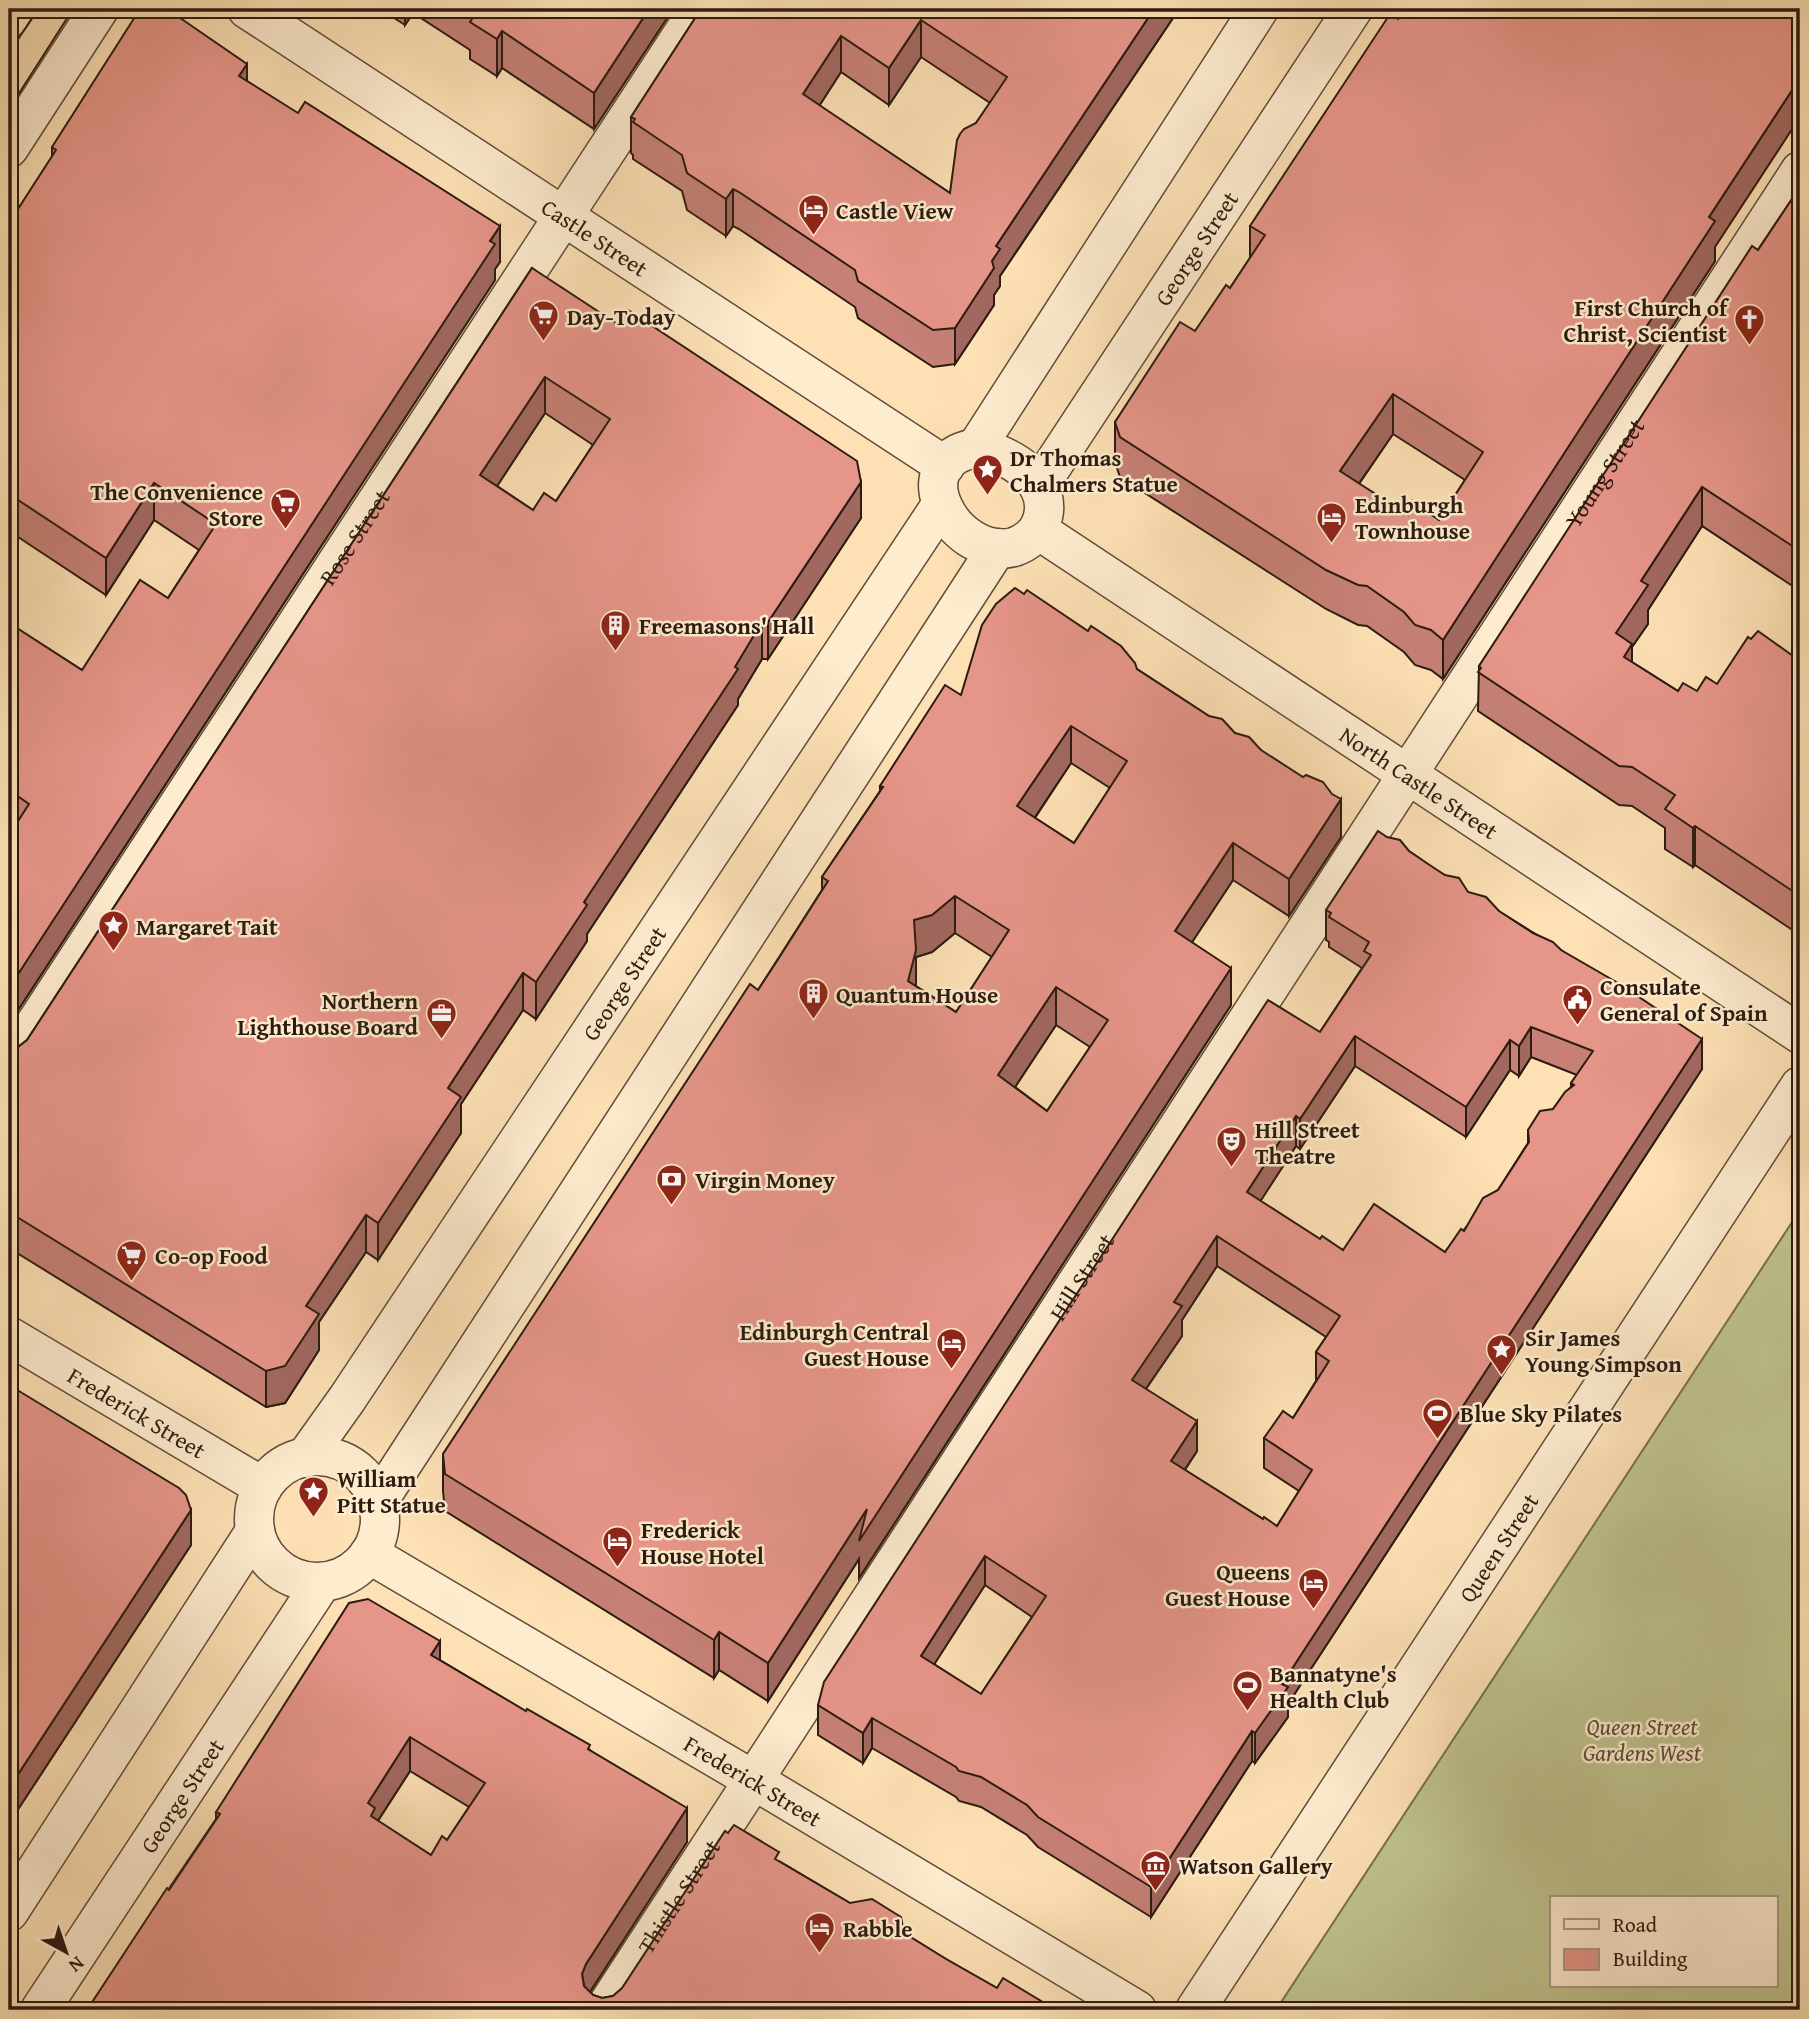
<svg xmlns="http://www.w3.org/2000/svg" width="1809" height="2019" font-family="'Gentium Book Plus',serif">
<rect width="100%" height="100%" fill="#fde1b5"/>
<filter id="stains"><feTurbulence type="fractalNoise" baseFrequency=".00286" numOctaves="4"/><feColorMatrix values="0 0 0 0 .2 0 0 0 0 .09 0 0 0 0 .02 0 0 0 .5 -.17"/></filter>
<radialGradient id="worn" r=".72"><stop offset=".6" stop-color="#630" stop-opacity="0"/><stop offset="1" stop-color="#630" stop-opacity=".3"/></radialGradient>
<!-- garden -->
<path fill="#bfc38e" stroke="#766f4f" stroke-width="2" fill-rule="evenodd" d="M1800 1210V2010H1276ZM1552 1898H1776V1986H1552Z"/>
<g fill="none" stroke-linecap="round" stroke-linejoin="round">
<defs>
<g id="minor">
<path id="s1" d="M247 9 945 466"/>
<polyline points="9,18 15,9"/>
<polyline points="9,148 99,9"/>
<polyline points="976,448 1259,9"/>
<path d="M976 448C1009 453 1057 482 1041 523 1037 534 1026 543 1014 547 956 562 898 462 976 448Z"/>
<path id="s2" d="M1039 486 1353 9"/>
<path id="s3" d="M1038 530 1800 1034"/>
<path id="s4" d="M9 1064 699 9"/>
<path id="s5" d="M9 1336 263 1487"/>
<circle cx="317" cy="1519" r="63"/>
<path id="s6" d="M305 1458 347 1399 941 505"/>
<polyline points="377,1503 997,548"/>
<path id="s7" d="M369 1554 755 1781 1137 2010"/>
<polyline points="9,1912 255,1531"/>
<path id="s8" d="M40 2010 322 1582"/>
<path id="s9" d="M604 2010 1800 171"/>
<path id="s10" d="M1195 2010 1800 1086"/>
</g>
</defs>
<!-- minor casing -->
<use href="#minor" stroke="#604c39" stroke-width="41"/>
<!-- minor -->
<use href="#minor" stroke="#feeccf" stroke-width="38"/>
<!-- tram -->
<g stroke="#2c1b10" stroke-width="2">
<polyline points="9,53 38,9"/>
<polyline points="9,109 73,9"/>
</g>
</g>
<!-- wall -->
<g fill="#c68076" stroke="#2c1b10" stroke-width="2" fill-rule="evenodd">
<polygon points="380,9 673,9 594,129 502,68 497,76 470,59 470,50 413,13 405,25"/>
<path d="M701 9H1179L1000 276V286L994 295V305L955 364 933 367 858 318 855 307 739 229 733 226 726 236 687 210 682 191 633 159V155L631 153V117ZM921 57 990 103 976 123 950 193 819 106 841 72 889 105Z"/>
<polygon points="247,81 500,262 495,269 495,280 9,1024 9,835 12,829 9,827 9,623 82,670 168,598 199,550 154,520 106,595 9,531 9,223 52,157 52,147"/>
<polygon points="1800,187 1797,589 1702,526 1648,610 1648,624 1632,647 1632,662 1678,691 1697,691 1717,684 1800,661 1800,935 1695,865 1693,867 1665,849 1665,828 1632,806 1619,805 1478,711 1479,666"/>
<path d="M1250 226 1715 247V261L1443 679 1431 670 1415 665 1404 652 1367 626 1358 625 1326 609 1120 477 1115 462V422L1195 331 1230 288 1250 258ZM1393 434 1465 480 1439 520 1408 515 1359 484Z"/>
<path d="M532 268 861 518 768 659H762L738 699V705L587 934V941L536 1019 523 1010 461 1104V1133L378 1260 366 1252 319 1322V1350L285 1403 266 1407 9 1248V1049L18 1047 27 1040ZM545 413 593 445 556 501 533 510 497 486Z"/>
<path d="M1137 669 1261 750 1341 837 1289 916 1233 880 1192 942 1231 1005 859 1578V1559L768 1701 719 1670 714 1678 445 1511 443 1491V1454L758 990 822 890V877L880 791V786L961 695ZM1071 763 1110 788 1074 843 1035 818ZM955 933 992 957 956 1012 916 986V957L932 952ZM1056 1025 1090 1047 1047 1111 1015 1087Z"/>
<path d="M1409 851 1468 892 1561 950 1702 1069 1288 1704V1717L1255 1763 1252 1761 1151 1917 1038 1847 1027 1835 981 1807 959 1801 956 1797 872 1748 863 1763 818 1735V1705L1320 1032 1362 968 1329 947V942L1326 940V910ZM1531 1057 1577 1075 1571 1083V1087L1553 1109 1528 1130V1143L1498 1190 1445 1252 1343 1250 1320 1239 1260 1201 1296 1146 1300 1149 1355 1066 1466 1137 1510 1070 1519 1076ZM1217 1266 1326 1337 1316 1352V1381L1293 1418 1264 1438V1468L1299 1491 1277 1526 1263 1519 1185 1470 1197 1451 1146 1389 1182 1336V1320ZM985 1585 1032 1617 981 1694 934 1664Z"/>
<polygon points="9,1385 191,1545 13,1817 9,1815"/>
<path d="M440 1660 590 1750 687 1842 590 1992 593 1995 602 1998 613 1996 779 1861 850 1903 904 1933 946 1959 997 1988 1056 2010H87L216 1819V1812ZM410 1771 469 1807 447 1840 431 1855 378 1821Z"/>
</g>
<!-- shaded-wall -->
<g fill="#a16860" stroke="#2c1b10" stroke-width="2">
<polygon points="405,9 413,9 413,13 405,25"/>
<polygon points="649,9 673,9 594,129 594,93"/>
<polygon points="1154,9 1179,9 1000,276 1000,286 994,295 994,305 955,364 955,328 992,261 996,246"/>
<polygon points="921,20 921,57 889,105 889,68"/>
<polygon points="502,31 502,68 497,76 497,39"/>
<polygon points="841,36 841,72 803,131 803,94"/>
<polygon points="247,64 247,101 239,76"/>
<polygon points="1800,78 1800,117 1715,247 1715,261 1443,679 1443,640 1709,217"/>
<polygon points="733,189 733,226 726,236 726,199"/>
<polygon points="500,226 500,262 495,269 495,280 9,1024 9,988"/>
<polygon points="545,377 545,413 480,512 480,475"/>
<polygon points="1393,394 1393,434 1340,511 1340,471"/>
<polygon points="861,482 861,518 768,659 768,622"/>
<polygon points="154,483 154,520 106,595 106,558"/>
<polygon points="1702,487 1702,526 1648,610 1648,624 1632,647 1632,683 1616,633 1641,581"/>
<polygon points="1800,545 1800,584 1797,589 1797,549"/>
<polygon points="762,622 762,659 738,699 738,705 587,934 587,941 536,1019 536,982 584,902"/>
<polygon points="1071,726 1071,763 1017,844 1017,806"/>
<polygon points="1341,799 1341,837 1289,916 1289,879"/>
<polygon points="1695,826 1695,865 1693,867 1693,828"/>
<polygon points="1233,843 1233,880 1175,968 1175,931"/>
<polygon points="955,896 955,933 932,952 916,957 916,987 908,981 914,920"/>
<polygon points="1231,968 1231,1005 859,1578 859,1559 768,1701 768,1663 867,1509"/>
<polygon points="523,973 523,1010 461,1104 461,1133 378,1260 378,1223 448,1088"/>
<polygon points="1056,987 1056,1025 998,1113 998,1075"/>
<polygon points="1531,1027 1531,1057 1519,1076 1519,1046"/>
<polygon points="1355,1036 1355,1066 1300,1149 1300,1119"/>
<polygon points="1702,1039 1702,1069 1288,1704 1288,1717 1255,1763 1255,1733 1282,1684"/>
<polygon points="1510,1040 1510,1070 1466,1137 1466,1107"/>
<polygon points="1296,1116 1296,1146 1247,1222 1247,1192"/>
<polygon points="366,1215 366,1252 319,1322 319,1350 285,1403 266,1407 266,1371 306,1306"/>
<polygon points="1217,1236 1217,1266 1182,1320 1182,1336 1132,1409 1132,1380 1174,1302"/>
<polygon points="1197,1421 1197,1451 1171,1490 1171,1461"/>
<polygon points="191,1510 191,1545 13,1817 13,1782"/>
<polygon points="985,1556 985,1585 921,1685 921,1656"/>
<polygon points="719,1632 719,1670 714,1678 714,1640"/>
<polygon points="440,1641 440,1675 431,1655"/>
<polygon points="872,1718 872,1748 863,1763 863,1733"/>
<polygon points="1252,1731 1252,1761 1151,1917 1151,1887"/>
<polygon points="410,1737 410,1771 375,1825 375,1842 368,1803"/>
<polygon points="687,1808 687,1842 586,1998 582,1974 586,1964"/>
</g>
<!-- building -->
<g fill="#e69589" stroke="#2c1b10" stroke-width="2" fill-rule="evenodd">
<polygon points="140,9 167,9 247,64 239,76 298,113 305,102 500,226 490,241 495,244 9,988 9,835 29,804 9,790 9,623 82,670 140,580 168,598 216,524 154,483 106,558 9,494 9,223 56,150 52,147"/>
<polygon points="463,9 649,9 594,93 502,31 497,39 470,22 474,16"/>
<path d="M701 9H1154L996 246 1000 249 992 261 994 268 955 328 933 330 858 281 855 270 739 192 733 189 726 199 687 173 682 155 633 122 635 119 631 117ZM921 20 1007 77 976 123 964 129 960 134 957 140 950 193 803 94 841 36 889 68Z"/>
<path d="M1405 9H1800V78L1709 217 1715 221 1443 640 1431 630 1415 625 1404 612 1367 586 1358 585 1326 570 1120 437 1115 422 1180 322 1195 331 1226 285 1230 288 1265 235 1250 226 1390 14 1398 19ZM1393 394 1483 452 1439 520 1412 501 1408 515 1340 471Z"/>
<polygon points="1800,187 1800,545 1797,549 1702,487 1641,581 1648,585 1616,633 1632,644 1624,657 1678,691 1683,683 1697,691 1706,677 1717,684 1748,637 1751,639 1758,631 1800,661 1800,896 1695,826 1693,828 1665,809 1675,795 1632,767 1619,766 1478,672 1481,668 1479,666 1752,246 1758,250"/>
<path d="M532 268 619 325 628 310 857 461 861 482 768 622H762L735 667 738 669 584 902 587 905 536 982 523 973 448 1088 461 1097 378 1223 366 1215 306 1306 319 1314 285 1366 266 1371 9 1212V1049L18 1047 27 1040ZM545 377 610 419 556 501 544 493 533 510 480 475Z"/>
<path d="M1015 588 1024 594 1027 590 1088 631 1091 626 1121 646 1135 663 1137 669 1209 716 1222 719 1235 733 1249 737 1261 750 1303 777 1306 775 1323 782 1332 794 1341 799 1289 879 1233 843 1175 931 1231 968 859 1541 867 1509 768 1663 719 1632 714 1640 445 1474 443 1454 750 984 758 990 777 961 828 881 822 877 883 787 880 786 945 685 961 695 982 625 996 604ZM1071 726 1127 761 1074 843 1017 806ZM955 896 1009 930 956 1012 908 981 916 950 914 920 932 915ZM1056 987 1108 1020 1047 1111 998 1075Z"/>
<path d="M1378 831 1387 837 1400 840 1409 851 1431 866 1445 875 1459 878 1468 892 1486 897 1499 911 1533 933 1553 942 1561 950 1618 983 1702 1039 1282 1684 1288 1687 1255 1733 1252 1731 1151 1887 1038 1817 1027 1805 981 1777 959 1771 956 1767 872 1718 863 1733 818 1705 824 1682 1268 1000 1320 1032 1371 955 1364 951 1369 942 1329 917 1331 913 1326 910ZM1531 1027 1593 1051 1571 1083 1574 1085 1565 1092 1553 1109 1540 1111 1528 1130 1529 1142 1498 1190 1483 1198 1464 1231 1461 1229 1445 1252 1374 1204 1343 1250 1322 1236 1320 1239 1247 1192 1296 1116 1300 1119 1355 1036 1466 1107 1510 1040 1519 1046ZM1217 1236 1340 1316 1316 1352 1329 1361 1293 1418 1283 1411 1264 1438 1312 1470 1277 1526 1264 1517 1263 1519 1171 1461 1197 1421 1132 1380 1182 1306 1174 1302ZM985 1556 1046 1596 981 1694 921 1656Z"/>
<polygon points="9,1385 179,1488 186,1495 191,1510 13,1782 9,1780"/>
<path d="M368 1599 440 1641 431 1655 526 1711 527 1709 590 1745 588 1749 687 1808 586 1964 582 1974 584 1986 593 1995 602 1998 613 1996 622 1988 725 1831 728 1833 734 1825 779 1852 775 1859 850 1903 872 1899 901 1917 904 1933 946 1959 997 1988 1003 1978 1056 2010H87L167 1888 169 1890 220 1814 216 1812 349 1603ZM410 1737 485 1783 447 1840 442 1836 431 1855 371 1816 375 1808 368 1803Z"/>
</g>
<!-- icons -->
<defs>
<symbol id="hotel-pin" viewBox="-11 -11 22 30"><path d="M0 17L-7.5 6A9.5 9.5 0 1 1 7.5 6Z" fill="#8f2418" stroke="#feeccf"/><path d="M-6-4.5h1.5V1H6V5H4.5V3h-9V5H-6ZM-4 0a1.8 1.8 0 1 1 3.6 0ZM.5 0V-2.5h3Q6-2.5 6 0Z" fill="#fff"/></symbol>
<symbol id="supermarket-pin" viewBox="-11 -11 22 30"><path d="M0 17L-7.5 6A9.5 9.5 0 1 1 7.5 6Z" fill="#8f2418" stroke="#feeccf"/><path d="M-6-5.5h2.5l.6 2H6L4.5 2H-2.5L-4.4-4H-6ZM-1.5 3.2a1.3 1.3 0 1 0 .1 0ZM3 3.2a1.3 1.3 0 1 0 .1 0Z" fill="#fff"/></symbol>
<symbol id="church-pin" viewBox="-11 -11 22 30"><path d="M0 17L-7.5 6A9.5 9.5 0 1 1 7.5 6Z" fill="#8f2418" stroke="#feeccf"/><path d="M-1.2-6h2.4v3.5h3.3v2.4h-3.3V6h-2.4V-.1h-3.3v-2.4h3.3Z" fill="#fff"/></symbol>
<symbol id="sight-pin" viewBox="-11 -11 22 30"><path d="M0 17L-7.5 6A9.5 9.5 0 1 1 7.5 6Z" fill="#8f2418" stroke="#feeccf"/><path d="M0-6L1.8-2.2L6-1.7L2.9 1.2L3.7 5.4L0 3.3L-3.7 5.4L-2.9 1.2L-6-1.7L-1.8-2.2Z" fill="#fff"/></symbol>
<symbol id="building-pin" viewBox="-11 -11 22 30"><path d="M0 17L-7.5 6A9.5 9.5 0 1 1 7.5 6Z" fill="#8f2418" stroke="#feeccf"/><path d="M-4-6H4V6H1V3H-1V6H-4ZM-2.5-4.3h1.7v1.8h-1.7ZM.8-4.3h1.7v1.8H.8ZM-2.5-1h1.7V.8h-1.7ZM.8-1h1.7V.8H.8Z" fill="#fff"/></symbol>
<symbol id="civic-pin" viewBox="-11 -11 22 30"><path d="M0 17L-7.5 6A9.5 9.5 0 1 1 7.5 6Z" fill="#8f2418" stroke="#feeccf"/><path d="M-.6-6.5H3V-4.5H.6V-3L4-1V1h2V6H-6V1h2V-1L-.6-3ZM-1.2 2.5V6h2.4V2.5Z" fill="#fff"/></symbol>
<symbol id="office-pin" viewBox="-11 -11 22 30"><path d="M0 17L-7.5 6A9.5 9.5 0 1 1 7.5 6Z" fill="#8f2418" stroke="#feeccf"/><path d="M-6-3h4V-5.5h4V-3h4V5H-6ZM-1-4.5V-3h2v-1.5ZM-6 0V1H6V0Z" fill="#fff"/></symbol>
<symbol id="theatre-pin" viewBox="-11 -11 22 30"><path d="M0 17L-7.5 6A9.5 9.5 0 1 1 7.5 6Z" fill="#8f2418" stroke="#feeccf"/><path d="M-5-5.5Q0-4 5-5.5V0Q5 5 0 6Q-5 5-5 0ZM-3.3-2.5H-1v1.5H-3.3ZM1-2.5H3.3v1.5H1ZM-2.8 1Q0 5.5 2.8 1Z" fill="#fff"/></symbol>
<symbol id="bank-pin" viewBox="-11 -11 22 30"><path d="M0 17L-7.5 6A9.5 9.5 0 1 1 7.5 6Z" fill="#8f2418" stroke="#feeccf"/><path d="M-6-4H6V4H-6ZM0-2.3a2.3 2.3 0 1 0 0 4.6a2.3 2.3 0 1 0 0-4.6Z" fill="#fff"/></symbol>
<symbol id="stadium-pin" viewBox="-11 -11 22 30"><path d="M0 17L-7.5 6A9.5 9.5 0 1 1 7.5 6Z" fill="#8f2418" stroke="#feeccf"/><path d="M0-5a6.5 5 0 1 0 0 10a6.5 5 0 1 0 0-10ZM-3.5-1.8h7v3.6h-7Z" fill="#fff"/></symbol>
<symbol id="museum-pin" viewBox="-11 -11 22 30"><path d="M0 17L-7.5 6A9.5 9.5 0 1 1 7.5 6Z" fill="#8f2418" stroke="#feeccf"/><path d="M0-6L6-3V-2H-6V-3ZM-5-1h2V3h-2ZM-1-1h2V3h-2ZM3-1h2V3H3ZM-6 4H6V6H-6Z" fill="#fff"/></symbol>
</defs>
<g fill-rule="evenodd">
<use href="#hotel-pin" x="796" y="192" width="35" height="47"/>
<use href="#supermarket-pin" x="526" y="298" width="35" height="47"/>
<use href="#church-pin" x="1732" y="302" width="35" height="47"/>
<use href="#sight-pin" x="970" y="452" width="35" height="47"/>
<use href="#supermarket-pin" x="268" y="486" width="35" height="47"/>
<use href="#hotel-pin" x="1314" y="500" width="35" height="47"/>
<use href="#building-pin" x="598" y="608" width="35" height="47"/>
<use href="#sight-pin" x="96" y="908" width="35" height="47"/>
<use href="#building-pin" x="796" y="976" width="35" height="47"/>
<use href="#civic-pin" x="1560" y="982" width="35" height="47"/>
<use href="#office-pin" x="424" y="996" width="35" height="47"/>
<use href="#theatre-pin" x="1214" y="1124" width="35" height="47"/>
<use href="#bank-pin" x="654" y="1162" width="35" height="47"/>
<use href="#supermarket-pin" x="114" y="1238" width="35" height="47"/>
<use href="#hotel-pin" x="934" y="1326" width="35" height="47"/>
<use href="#sight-pin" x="1484" y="1332" width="35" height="47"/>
<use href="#stadium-pin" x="1420" y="1396" width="35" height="47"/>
<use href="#sight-pin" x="296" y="1474" width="35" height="47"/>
<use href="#hotel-pin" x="600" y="1524" width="35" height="47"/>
<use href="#hotel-pin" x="1296" y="1566" width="35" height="47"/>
<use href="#stadium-pin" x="1230" y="1668" width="35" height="47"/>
<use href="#museum-pin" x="1138" y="1848" width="35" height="47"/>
<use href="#hotel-pin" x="802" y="1910" width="35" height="47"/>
</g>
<g text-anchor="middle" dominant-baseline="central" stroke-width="5" stroke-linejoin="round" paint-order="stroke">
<!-- poi labels -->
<g font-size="23" font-weight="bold" fill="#2c1b10" stroke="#feeccf" text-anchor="start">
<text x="836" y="210">Castle View</text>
<text x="1727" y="307" text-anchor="end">First Church of<tspan x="1727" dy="26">Christ, Scientist</tspan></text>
<text x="567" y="316">Day-Today</text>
<text x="1010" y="457">Dr Thomas<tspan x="1010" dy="26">Chalmers Statue</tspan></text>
<text x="263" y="491" text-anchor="end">The Convenience<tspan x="263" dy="26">Store</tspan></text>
<text x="1355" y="504">Edinburgh<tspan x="1355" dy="26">Townhouse</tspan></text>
<text x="639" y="625">Freemasons' Hall</text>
<text x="136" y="926">Margaret Tait</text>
<text x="1600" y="986">Consulate<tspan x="1600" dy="26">General of Spain</tspan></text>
<text x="836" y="994">Quantum House</text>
<text x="418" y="1000" text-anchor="end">Northern<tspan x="418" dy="26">Lighthouse Board</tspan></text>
<text x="1255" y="1129">Hill Street<tspan x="1255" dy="26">Theatre</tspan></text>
<text x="695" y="1179">Virgin Money</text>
<text x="155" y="1255">Co-op Food</text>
<text x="929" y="1331" text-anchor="end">Edinburgh Central<tspan x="929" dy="26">Guest House</tspan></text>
<text x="1525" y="1337">Sir James<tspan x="1525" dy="26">Young Simpson</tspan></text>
<text x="1460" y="1413">Blue Sky Pilates</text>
<text x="337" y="1478">William<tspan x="337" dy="26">Pitt Statue</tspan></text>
<text x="641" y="1529">Frederick<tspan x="641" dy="26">House Hotel</tspan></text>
<text x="1290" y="1571" text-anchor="end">Queens<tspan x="1290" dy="26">Guest House</tspan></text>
<text x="1270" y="1673">Bannatyne's<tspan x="1270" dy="26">Health Club</tspan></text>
<text x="1179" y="1865">Watson Gallery</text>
<text x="843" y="1928">Rabble</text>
</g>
<!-- street labels -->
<g font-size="23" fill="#2c1b10" stroke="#feeccf">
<text stroke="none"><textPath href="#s1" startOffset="416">Castle Street</textPath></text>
<text stroke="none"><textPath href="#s2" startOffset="285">George Street</textPath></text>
<text stroke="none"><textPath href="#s9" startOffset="1834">Young Street</textPath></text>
<text stroke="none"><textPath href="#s4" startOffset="630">Rose Street</textPath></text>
<text stroke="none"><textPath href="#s3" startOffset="457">North Castle Street</textPath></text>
<text stroke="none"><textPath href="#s6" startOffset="572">George Street</textPath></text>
<text stroke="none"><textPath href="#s9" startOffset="875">Hill Street</textPath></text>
<text stroke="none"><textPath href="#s5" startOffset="149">Frederick Street</textPath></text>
<text stroke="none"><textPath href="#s10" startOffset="553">Queen Street</textPath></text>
<text stroke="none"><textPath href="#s7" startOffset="446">Frederick Street</textPath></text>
<text stroke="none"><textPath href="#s8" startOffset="257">George Street</textPath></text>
<text stroke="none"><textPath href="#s9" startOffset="136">Thistle Street</textPath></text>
</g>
<!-- park labels -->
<g font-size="23" font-style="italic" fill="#584d36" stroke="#feeccf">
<text x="1642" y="1726">Queen Street<tspan x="1642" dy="26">Gardens West</tspan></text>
</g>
</g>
<!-- margin -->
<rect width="1809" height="2019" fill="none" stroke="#fde1b5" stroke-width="35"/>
<rect x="10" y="10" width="1788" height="1998" fill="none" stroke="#2c1b10" stroke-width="3.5"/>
<rect x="18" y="18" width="1774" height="1984" fill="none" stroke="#2c1b10" stroke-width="2"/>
<!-- legend -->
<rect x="1550" y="1896" width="228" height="91" fill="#feeccf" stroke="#aa9883" stroke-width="2"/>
<rect x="1564" y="1919" width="35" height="10" fill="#feeccf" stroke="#aa9883" stroke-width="2"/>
<text x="1613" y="1932" font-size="21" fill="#2c1b10">Road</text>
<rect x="1564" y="1949" width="35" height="21" fill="#e69589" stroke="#aa9883" stroke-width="2"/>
<text x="1613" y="1966" font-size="21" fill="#2c1b10">Building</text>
<!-- north arrow -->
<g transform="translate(66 1952) rotate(140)" stroke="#feeccf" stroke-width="5" paint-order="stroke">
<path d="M0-5L12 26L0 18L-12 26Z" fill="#2c1b10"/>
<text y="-10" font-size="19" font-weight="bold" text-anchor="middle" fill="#2c1b10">N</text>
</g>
<rect width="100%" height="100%" filter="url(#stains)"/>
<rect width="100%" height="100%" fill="url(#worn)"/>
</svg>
